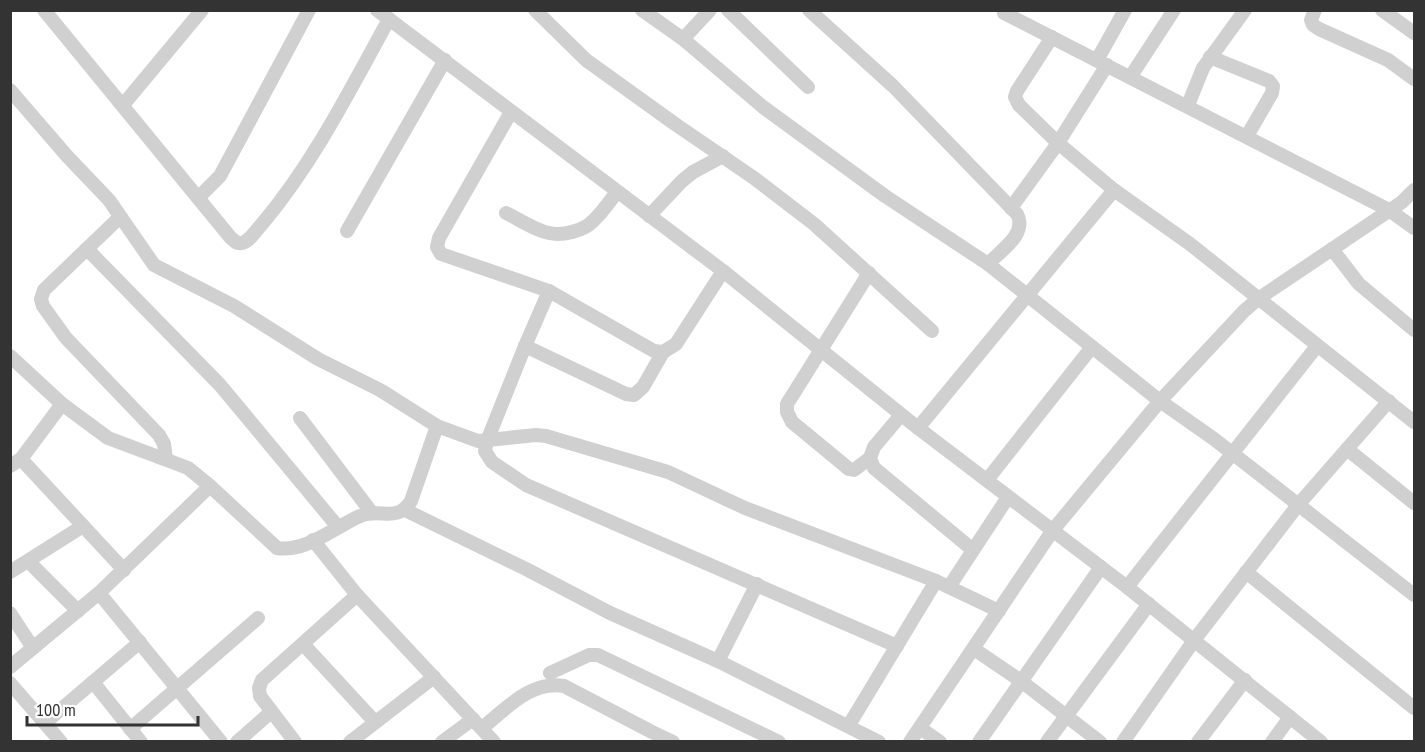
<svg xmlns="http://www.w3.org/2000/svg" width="1425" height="752" font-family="'PT Sans Narrow',sans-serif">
<rect width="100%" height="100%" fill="#fff"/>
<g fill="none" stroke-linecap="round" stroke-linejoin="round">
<!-- minor -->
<g stroke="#d0d0d0" stroke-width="14">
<path d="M44 10 230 237C234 241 237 244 242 243 250 241 256 230 262 224 314 162 350 90 389 19"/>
<polyline points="377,10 723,271 918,428 1127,587 1321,742"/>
<polyline points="535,10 586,60 675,124 754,178 814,224 932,331"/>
<polyline points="642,10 683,39 763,107 885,196 988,264 1160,401 1214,439 1414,595"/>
<polyline points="728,10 808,87"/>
<path d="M809 10 893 86 1017 214C1028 234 1000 251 988 264"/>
<polyline points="1315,10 1311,20 1313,25 1319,29 1388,60 1414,79"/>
<polyline points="1382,10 1414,33"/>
<polyline points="1004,13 1389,210 1414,228"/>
<polyline points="1052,37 1017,91 1015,97 1019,105 1058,143 1114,190 1190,244 1414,422"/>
<polyline points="683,39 710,10"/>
<polyline points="1210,57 1269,81 1273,86 1272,93 1247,136"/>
<polyline points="1097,60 1125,10"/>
<polyline points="1131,76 1174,10"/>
<path d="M10 90 67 156 109 200 154 265 234 306 318 359 380 390 437 426 411 501C396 524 381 507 360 516 335 527 305 553 277 548L210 486 188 468 108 438 62 404 10 356"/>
<polyline points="123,105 202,10"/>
<polyline points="1188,105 1203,68 1245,10"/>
<polyline points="511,112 439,238 437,247 441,254 549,291 654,351 663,352 676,344 723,271"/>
<polyline points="199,197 220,176 309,10"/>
<polyline points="1011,208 1058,143 1107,65"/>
<path d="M506 213C519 219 534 230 549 233 562 236 584 231 593 221 602 213 610 201 617 192"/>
<polyline points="649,216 682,181 693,172 723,156"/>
<polyline points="120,217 44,290 41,299 43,306 66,338 159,435 164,444 166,459"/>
<polyline points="347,231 445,60"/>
<polyline points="87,249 220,385 338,527"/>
<polyline points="1332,249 1359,284 1414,330"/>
<polyline points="869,273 787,404 787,412 792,422 849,469 854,470 870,458"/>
<polyline points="549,291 525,346 487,441 485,451 492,462 526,485 897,646"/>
<polyline points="525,346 626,394 634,395 643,387 663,352"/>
<polyline points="901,415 874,447 870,458 874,468 973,550"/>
<polyline points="300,418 372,513"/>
<polyline points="437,426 478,441 536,435 546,436 668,472 745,508 936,581 999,611"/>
<polyline points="918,428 1114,190"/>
<polyline points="1347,449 1414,503"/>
<polyline points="21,459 124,570"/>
<polyline points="10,466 21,459 62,404"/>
<polyline points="987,480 1092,347"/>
<polyline points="405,510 526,569 610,613 718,661 879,742"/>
<polyline points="313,540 357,595 494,742"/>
<polyline points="28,561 78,611"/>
<polyline points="10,572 83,526"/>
<polyline points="1246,572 1414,708"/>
<polyline points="949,587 1008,497"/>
<polyline points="1127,587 1317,346"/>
<polyline points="99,593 221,742"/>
<polyline points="10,613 33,648"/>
<polyline points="303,644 375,722"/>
<polyline points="974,649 1021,681 1100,742"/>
<polyline points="718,661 757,584"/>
<polyline points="10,667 99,593 210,486"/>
<polyline points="550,673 589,655 598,655 779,742"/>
<polyline points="93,682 141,742"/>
<polyline points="10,683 61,742"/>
<polyline points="46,722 140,642"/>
<polyline points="849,725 936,581"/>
<path d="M482 728C506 709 531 680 564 686L652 732 673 742"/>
<polyline points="920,728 940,742"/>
<polyline points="130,729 258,618"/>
<polyline points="237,742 271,712"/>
<polyline points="295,742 260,696 259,688 262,680 357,595"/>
<polyline points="350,742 434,677"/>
<polyline points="442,742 473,719"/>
<polyline points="910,742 1053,530 1160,401 1244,311 1258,299 1402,202 1414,190"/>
<polyline points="979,742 1101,567"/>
<polyline points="1047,742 1149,604"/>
<polyline points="1123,742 1195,639 1298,505 1389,401"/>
<polyline points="1198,742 1245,680"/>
<polyline points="1272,742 1290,717"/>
</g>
</g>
<!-- border -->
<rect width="1425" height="752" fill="none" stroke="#333333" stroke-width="24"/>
<!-- scale -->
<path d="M27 716v9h171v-9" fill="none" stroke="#333333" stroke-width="3"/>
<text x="36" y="716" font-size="18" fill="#333333" stroke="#ffffff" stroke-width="4.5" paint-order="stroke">100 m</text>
</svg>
